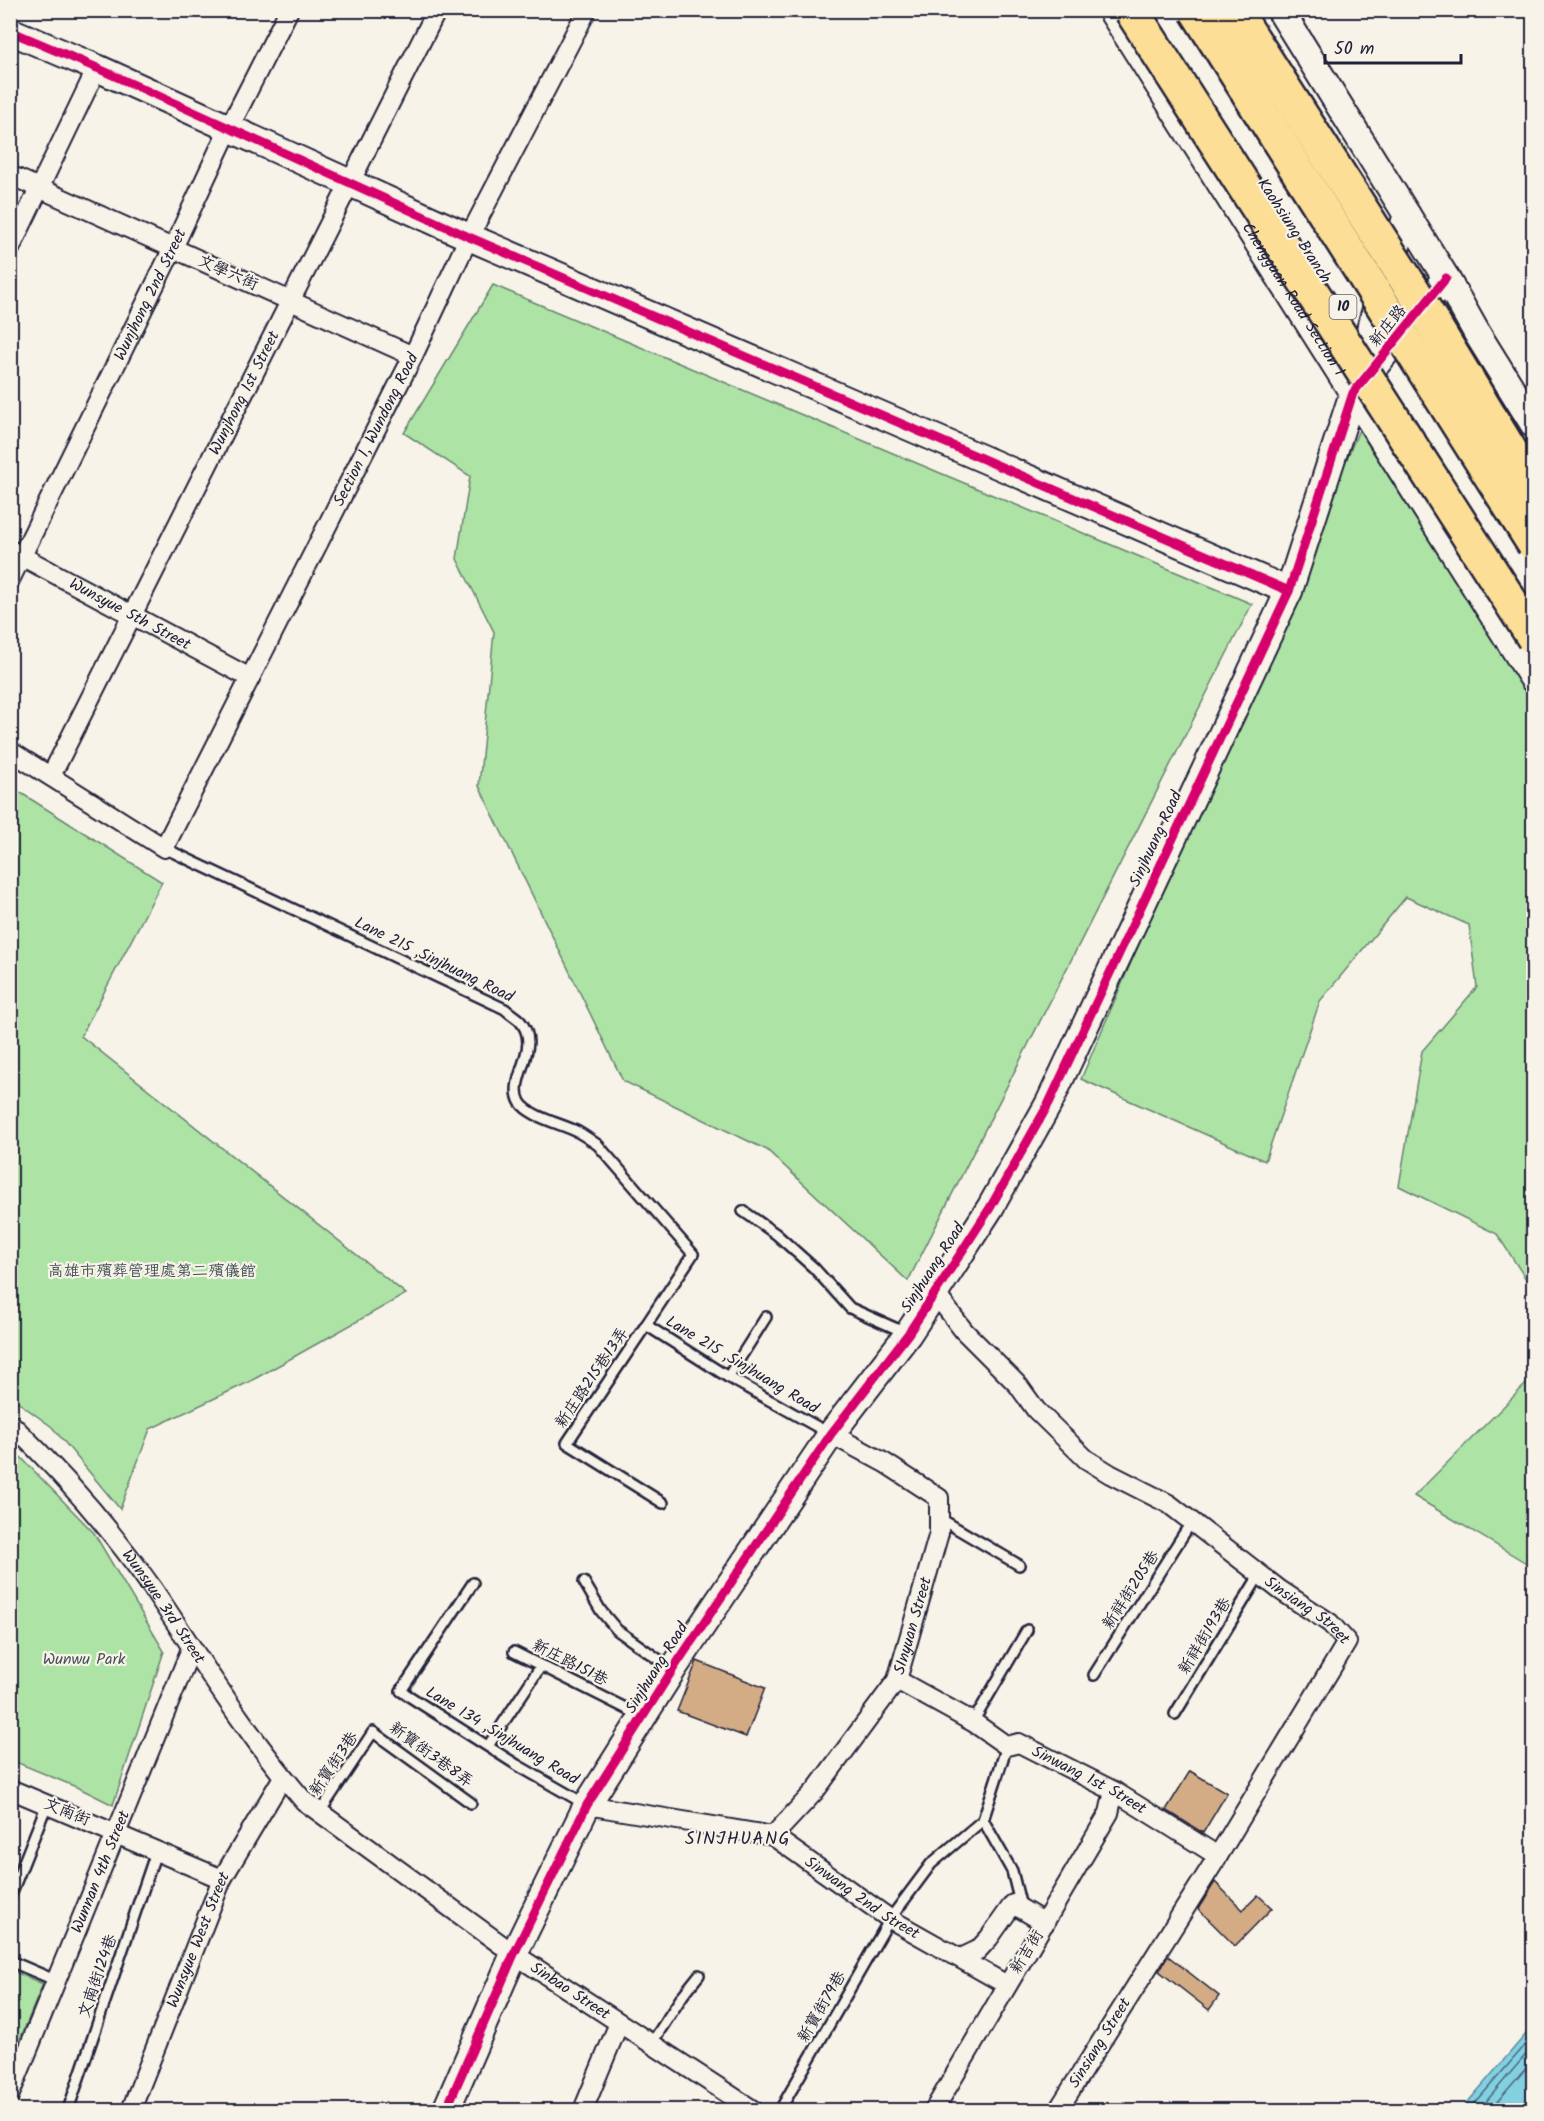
<svg xmlns="http://www.w3.org/2000/svg" width="1544" height="2121" font-family="Kalam,'LXGW WenKai TC',sans-serif">
<rect width="100%" height="100%" fill="#f7f3e8"/>
<filter id="ink" filterUnits="userSpaceOnUse"><feTurbulence type="fractalNoise" baseFrequency=".0167" numOctaves="2"/><feDisplacementMap in="SourceGraphic" scale="12" xChannelSelector="R" yChannelSelector="G"/><feConvolveMatrix kernelMatrix="1 2 1 2 8 2 1 2 1" color-interpolation-filters="sRGB"/></filter>
<g filter="url(#ink)">
<!-- green -->
<g fill="#ade3a5" stroke="#688270" stroke-width="1.5">
<polygon points="493,285 1252,604 908,1281 767,1150 623,1081 479,786 494,632 457,559 470,476 404,433"/>
<polygon points="1359,430 1533,703 1533,1290 1497,1234 1399,1186 1422,1051 1477,987 1469,925 1406,897 1320,1001 1265,1161 1081,1079"/>
<polygon points="10,786 162,882 81,1036 406,1294 249,1382 150,1429 120,1509 52,1427 11,1397"/>
<polygon points="1533,1377 1533,1567 1414,1496"/>
<polygon points="11,1447 94,1533 164,1651 113,1805 81,1789 11,1760"/>
<polygon points="11,1970 43,1984 11,2061"/>
</g>
<!-- water -->
<polygon fill="#83d0e1" stroke="#5c8a9f" stroke-width="1.5" points="1533,2027 1533,2110 1461,2110 1526,2034"/>
<g fill="none" stroke-linecap="round" stroke-linejoin="round">
<!-- shore -->
<g stroke="#49687d" stroke-width="1.5">
<polyline points="1469,2110 1534,2035"/>
<polyline points="1479,2110 1534,2045"/>
<polyline points="1490,2110 1534,2059"/>
</g>
</g>
<!-- building -->
<g fill="#d3ac85" stroke="#22223b" stroke-width="1.5">
<polygon points="697,1661 765,1688 746,1737 677,1711"/>
<polygon points="1190,1771 1227,1793 1203,1833 1166,1810"/>
<polygon points="1215,1882 1243,1910 1258,1895 1272,1908 1235,1946 1198,1909"/>
<polygon points="1168,1956 1219,1996 1209,2010 1159,1971"/>
</g>
<g fill="none" stroke-linecap="round" stroke-linejoin="round">
<defs>
<g id="lane">
<path d="M164 848 505 1009C509 1013 516 1017 520 1021 543 1047 507 1079 520 1102 529 1117 563 1124 578 1132 585 1136 592 1141 598 1145L693 1254 646 1325 728 1377 830 1434"/>
<polyline points="743,1211 776,1234 814,1268 850,1308 906,1333"/>
<polyline points="646,1325 567,1443 663,1503"/>
<polyline points="728,1377 766,1317"/>
<polyline points="939,1518 1019,1565"/>
<polyline points="584,1582 601,1611 617,1630 672,1669"/>
<polyline points="473,1583 401,1691 517,1765 585,1804"/>
<polyline points="514,1652 641,1716"/>
<polyline points="1094,1675 1192,1521"/>
<polyline points="1175,1714 1260,1574"/>
<polyline points="973,1722 1027,1630"/>
<polyline points="488,1746 541,1666"/>
<polyline points="320,1812 373,1732 471,1803"/>
<polyline points="983,1820 1012,1871 1021,1907"/>
<polyline points="10,1897 47,1804"/>
<polyline points="10,1961 57,1981"/>
<polyline points="651,2044 683,1995 699,1975"/>
<polyline points="68,2110 156,1852"/>
<polyline points="780,2110 890,1919 931,1864 983,1820 1007,1746"/>
</g>
<g id="street">
<polyline points="10,175 413,356"/>
<polyline points="10,249 97,68"/>
<path id="s1" d="M10 550 250 678"/>
<path id="s2" d="M10 580 173 248 229 128 289 10"/>
<path id="s3" d="M10 751 164 848 413 356 469 237 587 10"/>
<path id="s4" d="M51 776 437 10"/>
<path id="s5" d="M935 1293 964 1331 1018 1385 1036 1410 1086 1459 1110 1474 1169 1504 1280 1590 1330 1623 1347 1642 1218 1856 1058 2110"/>
<path id="s6" d="M10 1423C63 1474 111 1529 153 1589 201 1660 247 1736 304 1801L514 1954 753 2110"/>
<path id="s7" d="M897 1680 973 1722 1007 1746 1019 1743 1114 1791 1218 1856"/>
<polyline points="10,1789 222,1879"/>
<path id="s8" d="M587 1805 773 1836 890 1919 1007 1985"/>
<path id="s9" d="M773 1836 815 1791 897 1680 939 1533V1498L885 1463 831 1434"/>
<polyline points="961,1958 978,1950 989,1938 1013,1904 1045,1923"/>
<path id="s10" d="M10 2094 191 1649"/>
<path id="s11" d="M131 2110 222 1879 283 1777"/>
<polyline points="583,2110 619,2023"/>
<polyline points="934,2110 1109,1813 1114,1791"/>
</g>
<g id="secondary">
<path id="s12" d="M1111 10 1534 680"/>
<polyline points="1280,10 1446,278 1478,335 1534,425"/>
<polyline points="10,31 97,68 469,237 1289,591"/>
<polyline points="1357,378 1373,319 1407,215"/>
<polyline points="446,2110 514,1954 587,1805 673,1669 831,1434 908,1334 935,1293 990,1208 1049,1103 1289,591 1353,393 1446,278"/>
</g>
</defs>
<!-- lane casing -->
<use href="#lane" stroke="#22223b" stroke-width="14"/>
<!-- street casing -->
<use href="#street" stroke="#22223b" stroke-width="22"/>
<!-- secondary casing -->
<use href="#secondary" stroke="#22223b" stroke-width="30"/>
<!-- lane -->
<use href="#lane" stroke="#f7f3e8" stroke-width="9"/>
<!-- street -->
<use href="#street" stroke="#f7f3e8" stroke-width="18"/>
<!-- secondary -->
<use href="#secondary" stroke="#f7f3e8" stroke-width="26"/>
<defs>
<g id="highway-bridge">
<polyline points="1131,10 1534,638"/>
<polyline points="1196,10 1534,544"/>
<polyline points="1234,10 1414,292 1534,490"/>
</g>
</defs>
<!-- highway-bridge casing -->
<use href="#highway-bridge" stroke="#22223b" stroke-width="38" stroke-linecap="butt"/>
<!-- highway-bridge -->
<use href="#highway-bridge" stroke="#fcde96" stroke-width="33"/>
<defs>
<g id="cycleway">
<polyline points="10,31 97,68 469,237 1289,591"/>
<polyline points="446,2110 514,1954 587,1805 673,1669 831,1434 908,1334 935,1293 990,1208 1049,1103 1289,591 1353,393 1446,278"/>
</g>
</defs>
<!-- cycleway casing -->
<use href="#cycleway" stroke="#f7f3e8" stroke-width="13"/>
<!-- cycleway -->
<use href="#cycleway" stroke="#d6006c" stroke-width="9"/>
</g>
</g>
<g text-anchor="middle" dominant-baseline="central" stroke-width="4.5" stroke-linejoin="round" paint-order="stroke">
<!-- shield labels -->
<rect fill="#f7f3e8" stroke="#62616f" stroke-width="1.5" x="1329.5" y="295" width="27" height="24" rx="4.5"/>
<g font-size="15" font-weight="bold" fill="#22223b">
<text x="1343" y="307">10</text>
</g>
<!-- street labels -->
<g font-size="16" fill="#22223b" stroke="#f7f3e8">
<text transform="translate(1294 231) rotate(57)">Kaohsiung Branch</text>
<text transform="translate(228 273) rotate(24)">文學六街</text>
<text stroke="none"><textPath href="#s2" startOffset="318">Wunjhong 2nd Street</textPath></text>
<text stroke="none"><textPath href="#s12" startOffset="342">Chengguan Road Section 1</textPath></text>
<text transform="translate(1388 326) rotate(-51)">新庄路</text>
<text stroke="none"><textPath href="#s4" startOffset="429">Wunjhong 1st Street</textPath></text>
<text stroke="none"><textPath href="#s3" startOffset="651">Section 1, Wundong Road</textPath></text>
<text stroke="none"><textPath href="#s1" startOffset="136">Wunsyue 5th Street</textPath></text>
<text transform="translate(1156 839) rotate(-65)">Sinjhuang Road</text>
<text transform="translate(434 960) rotate(26)">Lane 215 ,Sinjhuang Road</text>
<text transform="translate(933 1268) rotate(-57)">Sinjhuang Road</text>
<text transform="translate(742 1365) rotate(31)">Lane 215 ,Sinjhuang Road</text>
<text transform="translate(592 1378) rotate(-56)">新庄路215巷13弄</text>
<text transform="translate(1131 1590) rotate(-57)">新祥街205巷</text>
<text stroke="none"><textPath href="#s6" startOffset="240">Wunsyue 3rd Street</textPath></text>
<text stroke="none"><textPath href="#s5" startOffset="494">Sinsiang Street</textPath></text>
<text stroke="none"><textPath href="#s9" startOffset="256">SInyuan Street</textPath></text>
<text transform="translate(1205 1636) rotate(-59)">新祥街193巷</text>
<text transform="translate(570 1663) rotate(27)">新庄路151巷</text>
<text transform="translate(657 1668) rotate(-58)">Sinjhuang Road</text>
<text transform="translate(502 1736) rotate(31)">Lane 134 ,Sinjhuang Road</text>
<text transform="translate(431 1755) rotate(36)">新寶街3巷8弄</text>
<text transform="translate(334 1764) rotate(-56)">新寶街3巷</text>
<text stroke="none"><textPath href="#s7" startOffset="220">Sinwang 1st Street</textPath></text>
<text transform="translate(67 1812) rotate(22)">文南街</text>
<text stroke="none"><textPath href="#s10" startOffset="240">Wunnan 4th Street</textPath></text>
<text stroke="none"><textPath href="#s8" startOffset="297">Sinwang 2nd Street</textPath></text>
<text stroke="none"><textPath href="#s11" startOffset="183">Wunsyue West Street</textPath></text>
<text transform="translate(1027 1952) rotate(-58)">新吉街</text>
<text transform="translate(98 1976) rotate(-71)">文南街124巷</text>
<text stroke="none"><textPath href="#s6" startOffset="807">Sinbao Street</textPath></text>
<text transform="translate(822 2007) rotate(-60)">新寶街79巷</text>
<text transform="translate(1100 2043) rotate(-58)">Sinsiang Street</text>
</g>
<!-- park labels -->
<g font-size="16" fill="#455256" stroke="#f7f3e8">
<text x="152" y="1271">高雄市殯葬管理處第二殯儀館</text>
<text x="84" y="1659">Wunwu Park</text>
</g>
<!-- neighbourhood labels -->
<g font-size="18" letter-spacing="1.5" fill="#22223b" stroke="#f7f3e8">
<text x="738" y="1839">SINJHUANG</text>
</g>
</g>
<!-- margin -->
<rect width="1544" height="2121" fill="none" stroke="#f7f3e8" stroke-width="36"/>
<rect x="18" y="18" width="1508" height="2085" fill="none" stroke="#22223b" stroke-width="2" filter="url(#ink)"/>
<!-- scale -->
<path d="M1325 54v9h136v-9" fill="none" stroke="#22223b" stroke-width="3"/>
<text x="1334" y="54" font-size="18" fill="#22223b" stroke="#f7f3e8" stroke-width="4.5" paint-order="stroke">50 m</text>
</svg>
